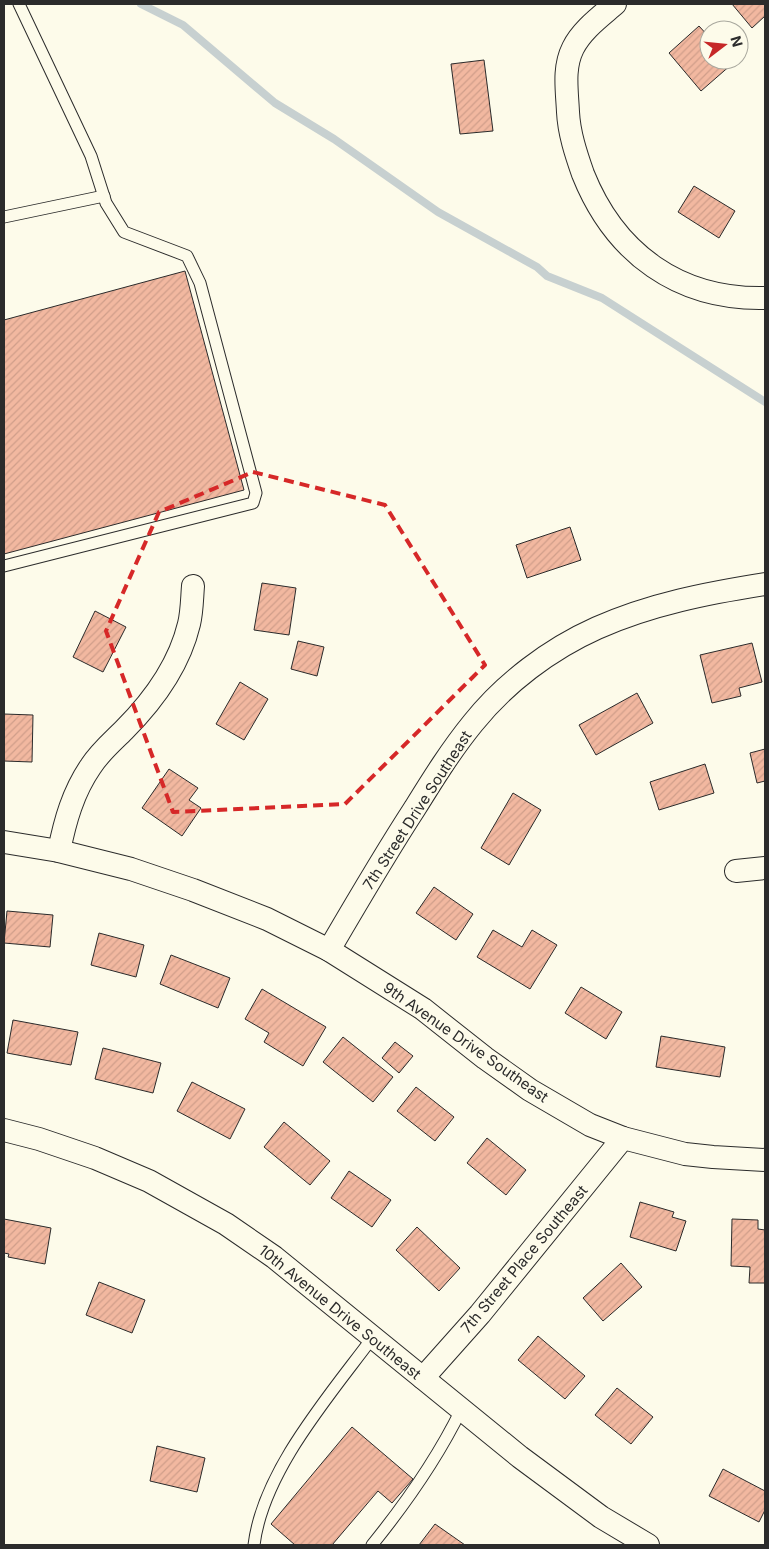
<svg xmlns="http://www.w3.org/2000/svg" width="769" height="1549" font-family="Inter,sans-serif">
<defs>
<pattern id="building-hatch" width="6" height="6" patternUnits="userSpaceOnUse" patternTransform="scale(1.25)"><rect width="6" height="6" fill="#f2b8a0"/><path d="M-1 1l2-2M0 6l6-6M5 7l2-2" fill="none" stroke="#d09e8a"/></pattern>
</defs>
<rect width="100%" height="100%" fill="#fdfbea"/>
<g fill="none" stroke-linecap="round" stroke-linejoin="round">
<!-- stream -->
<polyline stroke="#c7d0d0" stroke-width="8" points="141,4 183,25 275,103 334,139 438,212 537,267 547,276 602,298 765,402"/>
</g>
<!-- building -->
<g fill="url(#building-hatch)" stroke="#2b2b2b">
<polygon points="732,4 765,4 765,16 752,28"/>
<polygon points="699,26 709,37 709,60 729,60 732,64 701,91 669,53"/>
<polygon points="484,60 493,131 460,134 451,64"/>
<polygon points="694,186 735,211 719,238 678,212"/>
<polygon points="185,271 244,490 4,554 4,320"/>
<polygon points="570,527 581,560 527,578 516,545"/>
<polygon points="262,583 296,588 289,635 254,630"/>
<polygon points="95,611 126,627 103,672 73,657"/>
<polygon points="298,641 324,647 317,676 291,669"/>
<polygon points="752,643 762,682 739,688 741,696 712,703 700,655"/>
<polygon points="240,682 268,699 244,740 216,724"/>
<polygon points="637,693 653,723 596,755 579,725"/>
<polygon points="4,714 33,715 32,762 4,761"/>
<polygon points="765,749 765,781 757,783 750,753"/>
<polygon points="705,764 714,793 659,810 650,782"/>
<polygon points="169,769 198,788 189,800 201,808 182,836 142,808"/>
<polygon points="513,793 541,810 509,865 481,848"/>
<polygon points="434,887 473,914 456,940 416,913"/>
<polygon points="7,911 53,915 50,947 4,943"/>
<polygon points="493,930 522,947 532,930 557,945 530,989 477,957"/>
<polygon points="99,933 144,945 136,977 91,965"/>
<polygon points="171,955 230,978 218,1008 160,984"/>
<polygon points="581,987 622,1012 606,1039 565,1013"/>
<polygon points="262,989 326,1027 303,1066 264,1042 269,1033 245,1019"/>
<polygon points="13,1020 78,1032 71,1065 7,1053"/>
<polygon points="661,1036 725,1047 720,1077 656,1067"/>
<polygon points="343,1037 393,1077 373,1102 323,1062"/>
<polygon points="395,1042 413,1056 399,1073 382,1058"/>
<polygon points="103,1048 161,1063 153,1093 95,1079"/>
<polygon points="192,1082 245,1109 230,1139 177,1111"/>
<polygon points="416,1087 454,1117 435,1141 397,1111"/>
<polygon points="284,1122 330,1161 310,1185 264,1147"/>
<polygon points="487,1138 526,1170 506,1195 467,1163"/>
<polygon points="349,1171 391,1200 372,1227 331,1198"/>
<polygon points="640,1202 674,1212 672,1217 686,1221 676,1251 630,1237"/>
<polygon points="4,1219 51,1228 45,1264 8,1257 9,1254 4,1253"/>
<polygon points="732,1219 758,1220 758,1229 765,1230 765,1283 749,1283 750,1267 731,1266"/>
<polygon points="417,1227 460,1268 439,1291 396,1250"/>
<polygon points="621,1263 642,1287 603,1321 583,1298"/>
<polygon points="99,1282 145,1300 132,1333 86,1315"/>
<polygon points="538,1336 585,1376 565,1399 518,1360"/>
<polygon points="617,1388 653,1417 631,1444 595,1415"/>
<polygon points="352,1427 413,1479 392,1503 378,1491 332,1545 295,1545 271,1524"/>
<polygon points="157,1446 205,1458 197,1492 150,1481"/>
<polygon points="723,1469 765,1491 765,1510 759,1522 709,1496"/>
<polygon points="435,1524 465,1545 419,1545"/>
</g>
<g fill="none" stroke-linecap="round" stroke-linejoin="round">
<defs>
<g id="service">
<polyline points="4,217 104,196"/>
<polyline points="4,566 253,503 256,493 200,283 187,256 124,232 106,203 91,156 19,4"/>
<path d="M254 1545C263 1471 330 1395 373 1337"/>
<path d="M372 1545C406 1503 437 1459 461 1410"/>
</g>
<g id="minor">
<path d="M615 4C600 17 582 30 573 48 563 68 567 90 568 112 569 133 576 154 583 174 615 254 679 300 765 298"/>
<polyline points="4,842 59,851 131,869 193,890 267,919 329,950 423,1009 485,1058 530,1090 590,1125 623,1138 685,1154 713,1157 765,1160"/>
<path d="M59 851C65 821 73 792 91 766 100 752 112 742 124 730 154 700 179 666 189 624 192 612 192 598 193 586"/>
<polyline points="736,871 765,868"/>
<path d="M329 950C357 902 385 854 415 808 433 779 451 750 473 723 505 683 550 649 597 628 651 604 708 593 765 584"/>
<polyline points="4,1130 39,1139 95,1158 149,1181 226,1224 274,1257 520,1457 601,1517 648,1545"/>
<polyline points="423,1378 480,1314 623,1138"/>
</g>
</defs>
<!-- service casing -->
<use href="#service" stroke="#2b2b2b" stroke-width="13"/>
<!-- minor casing -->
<use href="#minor" stroke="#2b2b2b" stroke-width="24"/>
<!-- service -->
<use href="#service" stroke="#fdfbea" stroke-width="11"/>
<!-- minor -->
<use href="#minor" stroke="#fdfbea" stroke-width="22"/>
</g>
<!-- marked area -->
<path fill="none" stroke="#d62828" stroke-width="4" stroke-dasharray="10 6" stroke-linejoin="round" d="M253 472 385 505 485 665 345 804 173 812 106 631 159 512Z"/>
<g text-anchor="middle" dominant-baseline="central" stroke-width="4" stroke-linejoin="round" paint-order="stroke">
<!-- street labels -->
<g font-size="15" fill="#2b2b2b" stroke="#fdfbea">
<text transform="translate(417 810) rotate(-57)">7th Street Drive Southeast</text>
<text transform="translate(466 1042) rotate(35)">9th Avenue Drive Southeast</text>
<text transform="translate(524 1259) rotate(-50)">7th Street Place Southeast</text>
<text transform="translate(340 1312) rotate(39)">10th Avenue Drive Southeast</text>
</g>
</g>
<!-- border -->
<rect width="769" height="1549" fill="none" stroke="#2b2b2b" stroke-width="10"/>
<!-- north arrow -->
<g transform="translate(724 45) rotate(74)"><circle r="24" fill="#fdfbea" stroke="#a9a89e"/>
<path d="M0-4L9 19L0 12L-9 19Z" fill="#c62828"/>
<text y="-8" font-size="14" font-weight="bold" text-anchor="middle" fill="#2b2b2b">N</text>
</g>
</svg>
